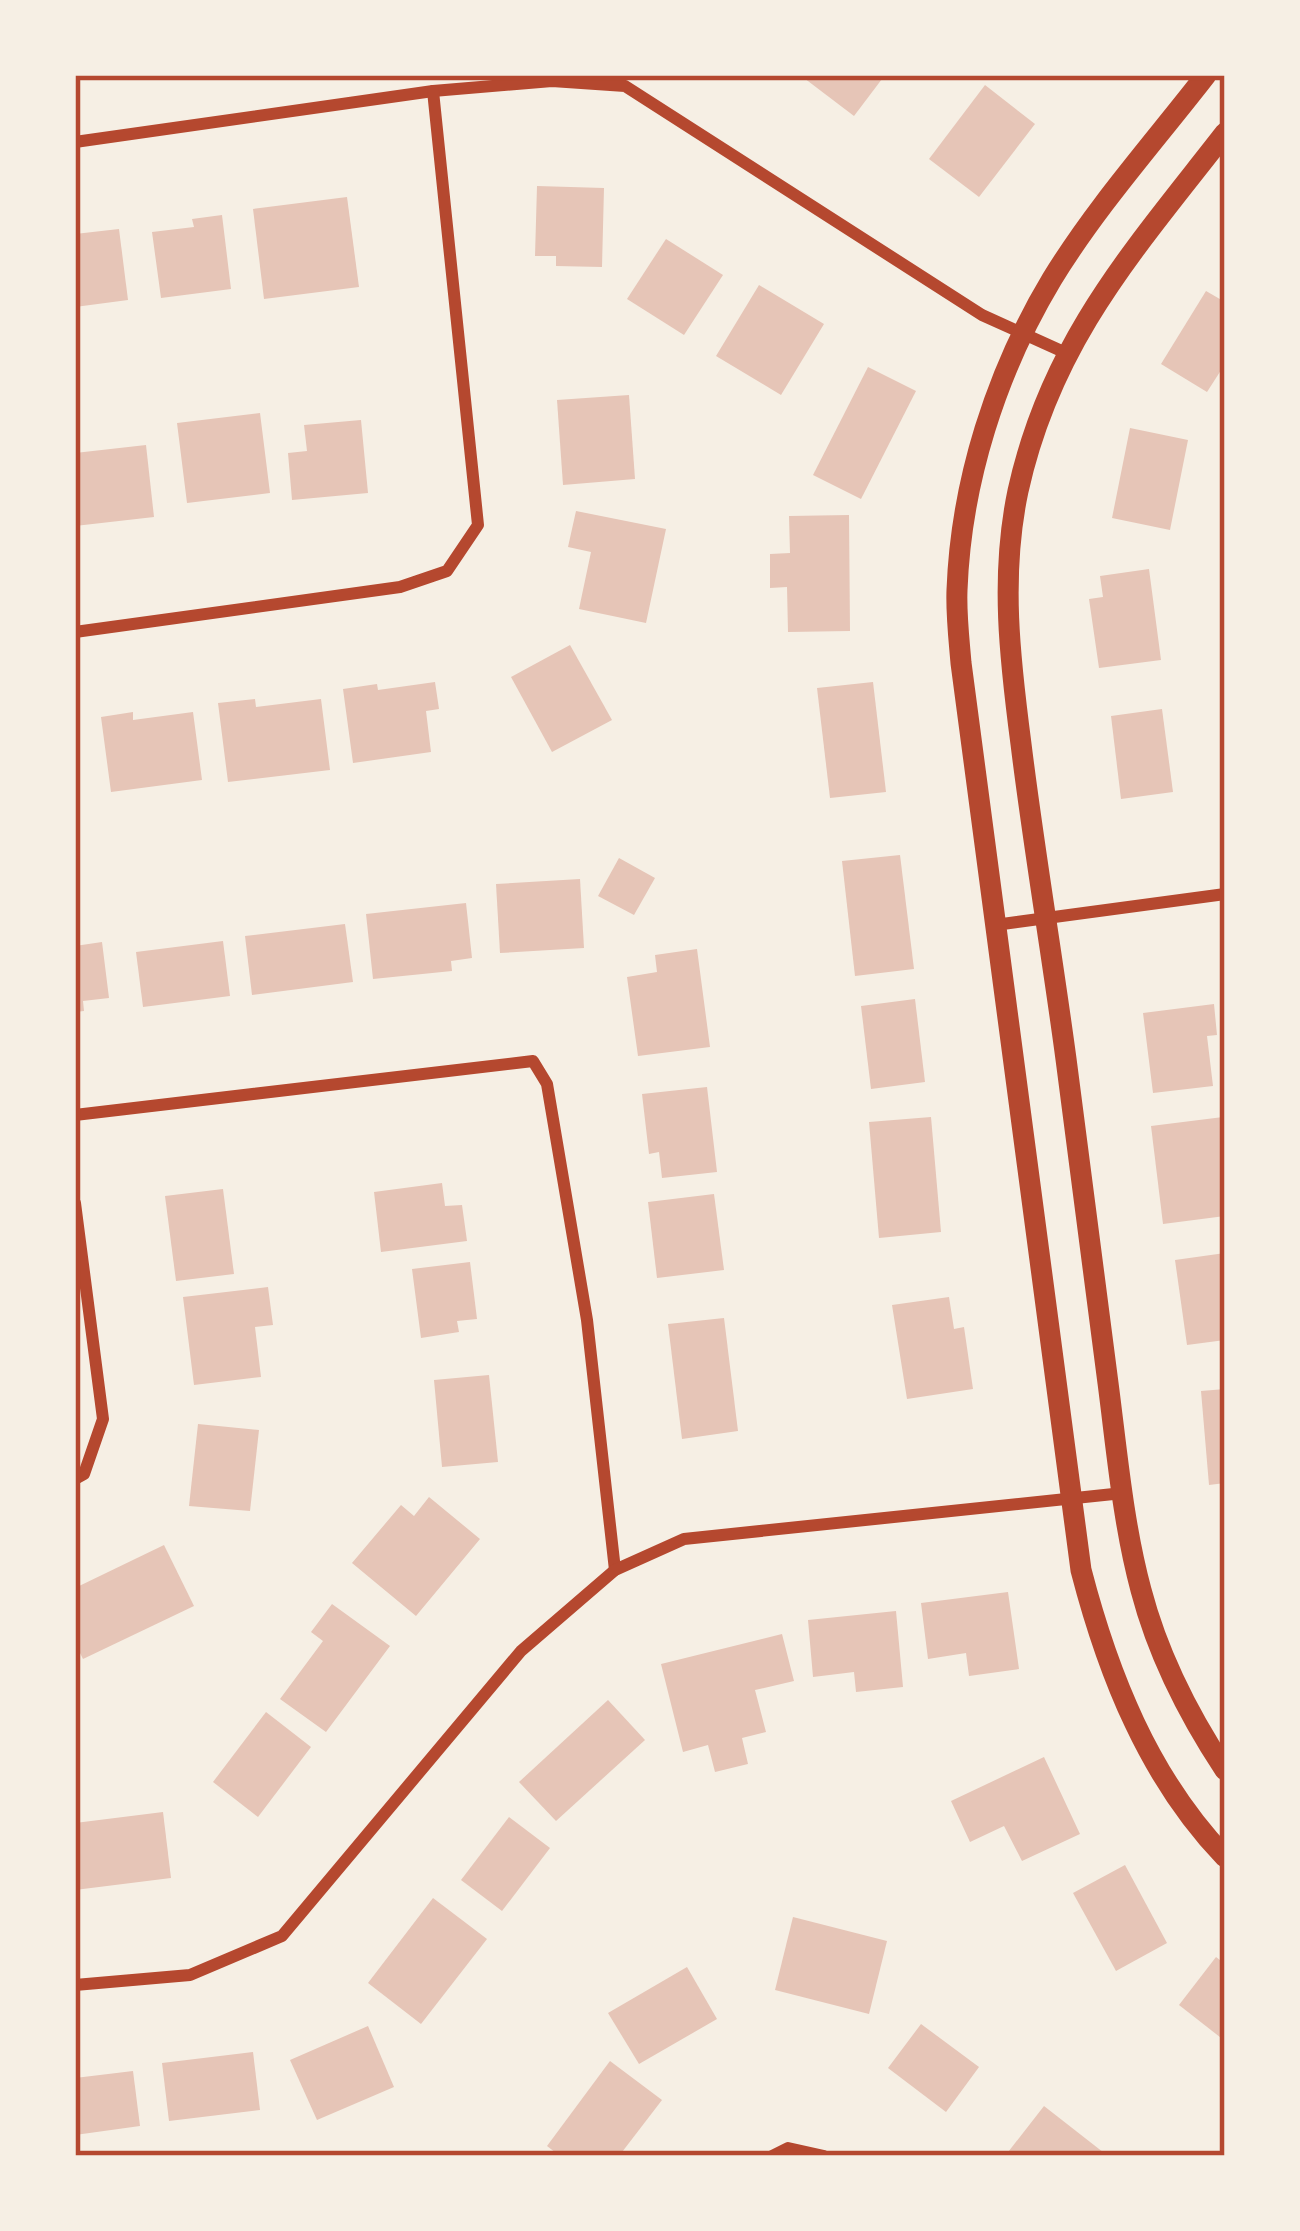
<svg xmlns="http://www.w3.org/2000/svg" width="1300" height="2231" font-family="Manrope,sans-serif">
<rect width="100%" height="100%" fill="#f6efe4"/>
<!-- building -->
<g fill="#e6c5b7">
<polygon points="800,75 885,75 854,116"/>
<polygon points="985,85 1035,124 979,197 929,159"/>
<polygon points="537,186 604,188 602,267 556,266 556,256 535,256"/>
<polygon points="347,197 359,287 264,299 253,209"/>
<polygon points="222,215 231,289 161,298 152,232 194,227 192,219"/>
<polygon points="119,229 128,300 75,307 75,234"/>
<polygon points="666,239 723,275 684,335 627,299"/>
<polygon points="759,285 824,324 781,395 716,356"/>
<polygon points="1206,291 1225,302 1225,364 1207,392 1161,364"/>
<polygon points="868,367 916,391 861,499 813,475"/>
<polygon points="629,395 635,479 563,485 557,400"/>
<polygon points="260,413 270,493 187,503 177,423"/>
<polygon points="361,420 368,493 292,500 288,453 307,451 304,425"/>
<polygon points="1130,428 1188,440 1170,530 1112,518"/>
<polygon points="146,445 154,517 75,526 75,453"/>
<polygon points="576,511 666,529 646,623 579,609 591,552 568,547"/>
<polygon points="849,515 850,631 788,632 787,587 770,588 770,554 790,553 789,516"/>
<polygon points="1149,569 1161,660 1099,668 1089,599 1103,597 1100,576"/>
<polygon points="570,645 612,720 552,752 511,677"/>
<polygon points="435,682 439,709 426,711 431,752 353,763 343,689 377,684 378,690"/>
<polygon points="873,682 886,792 830,798 817,688"/>
<polygon points="255,699 256,707 321,699 330,770 228,782 218,703"/>
<polygon points="1162,709 1173,792 1121,799 1111,716"/>
<polygon points="133,712 133,720 193,712 202,780 111,792 101,717"/>
<polygon points="900,855 914,969 855,976 842,861"/>
<polygon points="619,858 655,878 634,915 598,896"/>
<polygon points="580,879 584,948 500,953 496,884"/>
<polygon points="466,903 472,958 451,961 452,971 373,979 366,914"/>
<polygon points="345,924 353,982 252,995 245,936"/>
<polygon points="223,941 230,996 143,1007 136,952"/>
<polygon points="102,942 109,998 83,1001 84,1011 75,1012 75,946"/>
<polygon points="697,949 710,1047 638,1056 627,977 657,972 655,955"/>
<polygon points="915,999 925,1082 871,1089 861,1006"/>
<polygon points="1214,1004 1217,1035 1207,1036 1213,1086 1153,1093 1143,1013"/>
<polygon points="707,1087 717,1172 662,1178 659,1152 649,1154 642,1094"/>
<polygon points="931,1117 941,1232 879,1238 869,1122"/>
<polygon points="1223,1117 1225,1216 1163,1224 1151,1126"/>
<polygon points="442,1183 445,1206 462,1205 467,1241 381,1252 374,1192"/>
<polygon points="223,1189 234,1274 176,1281 165,1196"/>
<polygon points="714,1194 724,1270 657,1278 648,1202"/>
<polygon points="1225,1253 1225,1340 1187,1345 1175,1260"/>
<polygon points="470,1262 477,1319 457,1321 459,1332 421,1338 412,1269"/>
<polygon points="268,1287 273,1325 255,1327 261,1377 194,1385 183,1297"/>
<polygon points="949,1297 954,1329 964,1327 973,1389 907,1399 892,1305"/>
<polygon points="724,1318 738,1431 682,1439 668,1324"/>
<polygon points="489,1375 498,1462 442,1467 434,1380"/>
<polygon points="1225,1389 1225,1483 1209,1485 1201,1391"/>
<polygon points="198,1424 259,1430 250,1511 189,1506"/>
<polygon points="429,1497 480,1539 416,1616 352,1563 401,1505 414,1516"/>
<polygon points="164,1545 194,1606 83,1659 75,1643 75,1588"/>
<polygon points="1008,1592 1019,1669 969,1676 966,1653 928,1659 921,1603"/>
<polygon points="332,1604 390,1646 326,1732 280,1699 323,1641 311,1632"/>
<polygon points="896,1611 903,1687 856,1692 854,1672 813,1677 808,1620"/>
<polygon points="782,1634 794,1681 755,1690 766,1732 742,1738 748,1764 715,1772 708,1745 683,1752 661,1664"/>
<polygon points="608,1700 645,1740 556,1821 519,1782"/>
<polygon points="266,1712 311,1747 258,1817 213,1782"/>
<polygon points="1044,1757 1080,1834 1022,1861 1004,1826 970,1842 951,1801"/>
<polygon points="163,1812 171,1878 75,1890 75,1823"/>
<polygon points="509,1817 550,1848 502,1911 461,1880"/>
<polygon points="1125,1865 1167,1943 1116,1971 1073,1893"/>
<polygon points="433,1898 487,1939 421,2024 368,1983"/>
<polygon points="793,1917 887,1941 869,2014 775,1990"/>
<polygon points="1216,1957 1225,1964 1225,2041 1179,2005"/>
<polygon points="687,1967 717,2019 639,2064 608,2013"/>
<polygon points="921,2024 979,2067 946,2112 888,2068"/>
<polygon points="368,2026 394,2087 317,2120 290,2060"/>
<polygon points="253,2052 260,2110 169,2121 162,2063"/>
<polygon points="610,2061 662,2100 619,2156 560,2156 547,2146"/>
<polygon points="133,2071 140,2126 75,2135 75,2078"/>
<polygon points="1044,2106 1108,2156 1005,2156"/>
</g>
<g fill="none" stroke-linecap="round" stroke-linejoin="round">
<!-- minor -->
<g stroke="#b5482f" stroke-width="12">
<polyline points="75,142 433,91 552,81 625,86 982,315 1066,353"/>
<polyline points="75,632 400,587 447,571 478,525 433,91"/>
<polyline points="995,925 1225,894"/>
<polyline points="75,1115 533,1061 547,1084 587,1320 615,1570"/>
<polyline points="75,1203 103,1419 84,1474 75,1479"/>
<polyline points="75,1985 190,1975 282,1936 521,1651 615,1570 684,1539 1123,1493"/>
<polyline points="772,2156 788,2148 824,2156"/>
</g>
<!-- tertiary -->
<g stroke="#b5482f" stroke-width="21">
<path d="M1206 75C1154 142 1096 207 1052 279 996 372 961 482 957 590 956 614 959 639 961 663L1081 1570C1108 1674 1149 1778 1225 1857"/>
<path d="M1225 133C1134 250 1051 341 1018 491 1000 576 1010 660 1021 744 1034 850 1052 954 1066 1059 1080 1167 1094 1275 1108 1383 1117 1452 1123 1523 1141 1590 1158 1655 1188 1714 1225 1770"/>
</g>
</g>
<!-- border -->
<rect width="1300" height="2231" fill="none" stroke="#f6efe4" stroke-width="156"/>
<rect x="78" y="78" width="1144" height="2075" fill="none" stroke="#b5482f" stroke-width="4.5"/>
</svg>
